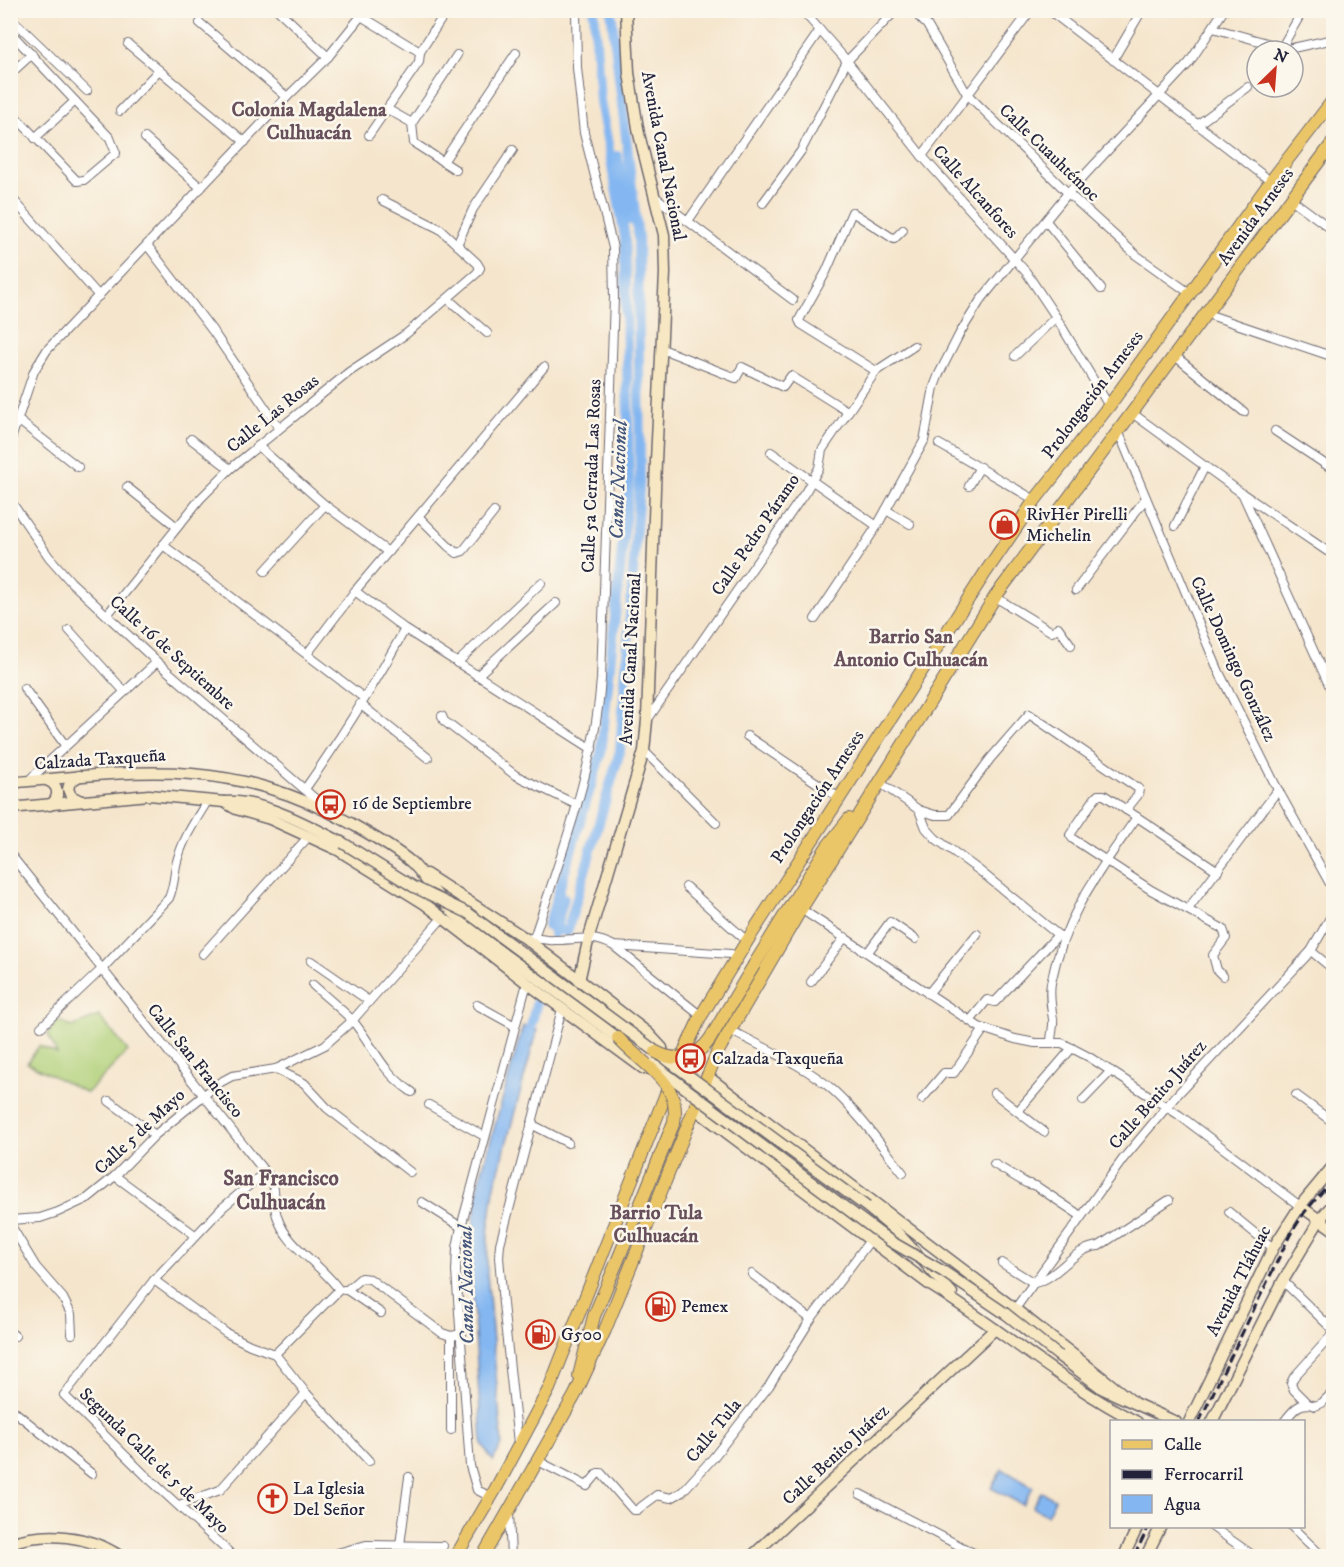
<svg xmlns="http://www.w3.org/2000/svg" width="1344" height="1567" font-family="'IM FELL DW Pica',serif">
<rect width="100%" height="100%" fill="#fbf7ec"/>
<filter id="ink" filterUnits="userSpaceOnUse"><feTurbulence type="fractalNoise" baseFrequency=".0167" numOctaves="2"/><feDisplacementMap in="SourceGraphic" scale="12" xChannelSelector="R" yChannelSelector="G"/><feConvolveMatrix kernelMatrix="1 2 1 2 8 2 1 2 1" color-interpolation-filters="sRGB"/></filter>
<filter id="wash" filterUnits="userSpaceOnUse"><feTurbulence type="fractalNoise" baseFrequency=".008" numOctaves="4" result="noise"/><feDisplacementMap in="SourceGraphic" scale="24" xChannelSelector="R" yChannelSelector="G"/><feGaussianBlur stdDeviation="1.35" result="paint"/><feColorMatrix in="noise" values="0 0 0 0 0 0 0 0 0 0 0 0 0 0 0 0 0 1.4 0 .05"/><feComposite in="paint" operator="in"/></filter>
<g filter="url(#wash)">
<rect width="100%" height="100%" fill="#f5e5cc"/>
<!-- green -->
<polygon fill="#afcf76" stroke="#687858" stroke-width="1.5" points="99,1016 128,1051 87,1093 27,1063 39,1046 57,1054 48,1034 57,1020 72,1027"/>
<!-- water -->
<g fill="#84b7f1" stroke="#536c96" stroke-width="1.5">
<polygon points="523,1026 537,1030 494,1189 488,1234 487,1273 502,1443 493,1461 482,1444 470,1254 478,1185"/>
<polygon points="1002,1469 1033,1487 1023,1505 991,1488"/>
<polygon points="1041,1492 1055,1499 1047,1515 1032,1507"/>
</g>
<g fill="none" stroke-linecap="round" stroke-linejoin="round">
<!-- canal -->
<g stroke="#84b7f1" stroke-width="10">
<polyline points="594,10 600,101 625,237 629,482 601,753 548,926 567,932 620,751 640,475 638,238 611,10"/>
<polyline points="617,156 630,220"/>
<polyline points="554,934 564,898"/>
<polyline points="527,1043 537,1001"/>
</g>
</g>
</g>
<g filter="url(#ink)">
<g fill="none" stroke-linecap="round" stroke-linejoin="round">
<defs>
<g id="street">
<polyline points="278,10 328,57"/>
<polyline points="802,10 847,61 922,156 1026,272 1056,317 1109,406"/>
<polyline points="912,10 927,25 967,94 1068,193 1136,255 1191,294"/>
<polyline points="1049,10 1264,176"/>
<polyline points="361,16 420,52 419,62 369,135"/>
<polyline points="10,17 87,91"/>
<polyline points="200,23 287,97"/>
<polyline points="1213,28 1288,49 1334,39"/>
<polyline points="10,32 110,138 116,153 84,180 77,181 10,111"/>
<polyline points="128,44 245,142"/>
<polyline points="1282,47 1303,10"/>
<polyline points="420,52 447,10"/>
<polyline points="1113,60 1142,10"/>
<polyline points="10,74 32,54"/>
<polyline points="387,109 412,123 414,143 456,170"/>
<polyline points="120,111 159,70"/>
<polyline points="412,123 457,55"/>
<polyline points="1197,125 1248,87"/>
<polyline points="35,138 75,101"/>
<polyline points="145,138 201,188"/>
<polyline points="922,156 1031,10"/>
<polyline points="443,162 516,53"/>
<polyline points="10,196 99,296"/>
<polyline points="654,196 793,300"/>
<polyline points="1291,199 1334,231"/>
<polyline points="763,203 801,151 847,61 896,10"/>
<polyline points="688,221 820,30"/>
<polyline points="1046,221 1101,289"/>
<polyline points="147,245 212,330 279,428"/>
<polyline points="457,245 473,209 513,150"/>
<polyline points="448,299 487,333"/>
<polyline points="1207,314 1334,357"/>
<polyline points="662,349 736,378 742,367 783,387 791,376 847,411"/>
<polyline points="1015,356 1056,317"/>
<polyline points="1175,356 1244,412"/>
<polyline points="876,371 801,324 799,320 826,272 852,212 894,239 903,230"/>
<polyline points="1132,413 1243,494 1327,551"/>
<polyline points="18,420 78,467"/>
<polyline points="1275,431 1334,470"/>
<polyline points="1119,433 1219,672 1278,790 1334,891"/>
<polyline points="191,439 230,469"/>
<polyline points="10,442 34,371 47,350 287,97 328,57 361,16 361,10"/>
<polyline points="939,444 1035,500"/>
<polyline points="258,446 325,505 388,552"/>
<polyline points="771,452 877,526"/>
<polyline points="969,486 980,467"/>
<polyline points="127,487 177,527"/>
<polyline points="1243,495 1334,696"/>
<polyline points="10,500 49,557 71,582 157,662 326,808"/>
<polyline points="886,510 910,524"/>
<polyline points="419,517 448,546 457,553 463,551 494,512"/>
<polyline points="1175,526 1205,466"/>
<polyline points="163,545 364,698"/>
<polyline points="265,571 325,505"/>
<polyline points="1076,590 1146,498"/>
<polyline points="355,591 405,629 592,749"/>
<polyline points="995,597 1052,632 1058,627 1071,645"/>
<polyline points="107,615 200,499 230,469 349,372 406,334 477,273 480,268 477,263 440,229 382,200"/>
<polyline points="815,619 877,526 924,441 934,387 939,374 960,333 980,301 1068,193 1189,63 1224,10"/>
<polyline points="69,630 124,691"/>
<polyline points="307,654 355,591 544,367"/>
<polyline points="457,663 541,583"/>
<polyline points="477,676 556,603"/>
<polyline points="24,688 65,745"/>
<polyline points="360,704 428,758"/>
<polyline points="442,716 444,721 515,775 577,805"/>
<polyline points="648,719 806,491 819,468 822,450 876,371 914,346"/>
<polyline points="747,736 841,799"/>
<polyline points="644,751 716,823"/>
<polyline points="28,781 157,662"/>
<polyline points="879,782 919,810 926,828 935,838 980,871 1063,939"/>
<path d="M305 789C341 738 375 684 405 629"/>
<polyline points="919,810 935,815 949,815 990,759 1029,714 1139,789 1138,795 1126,810"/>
<path d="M10 854 265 1172 272 1179C276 1191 273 1204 277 1216 286 1247 322 1264 339 1290"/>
<polyline points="1218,871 1104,795 1098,795 1095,798 1070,835 1073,839 1151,890 1223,929 1226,938 1213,955 1217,970 1223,976"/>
<polyline points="686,887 747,941"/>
<polyline points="801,909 979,1027 1015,1039 1035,1043 1062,1043 1089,1057 1179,1115 1300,1206"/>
<polyline points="1188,909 1278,790"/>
<path d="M531 938C539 938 547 941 554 940 579 940 591 934 614 946L731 954"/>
<path d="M534 938C561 854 595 768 601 679L614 298 613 248 584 133 577 68 576 10"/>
<polyline points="615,947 701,1016"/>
<polyline points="1311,951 1334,970"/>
<polyline points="868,952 890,922 915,939"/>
<polyline points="203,954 309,836"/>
<polyline points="311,961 369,1001"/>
<polyline points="811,982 845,937"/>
<path d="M313 985C326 997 340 1008 352 1020 375 1047 379 1070 412 1092"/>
<polyline points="928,994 977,934"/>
<polyline points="477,1005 515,1026"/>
<polyline points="970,1021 987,1000 995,1002 1058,935"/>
<path d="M41 1027 102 969 169 898C174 886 174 877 176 865 182 840 195 821 208 800"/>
<path d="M730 1030C762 1047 808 1067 834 1091 860 1115 881 1145 903 1173"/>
<path d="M1051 1042C1051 1034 1054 1026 1053 1019 1051 1007 1049 995 1051 983 1065 914 1098 873 1137 817"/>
<polyline points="276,1069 304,1083 327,1108 410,1172"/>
<polyline points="994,1093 1044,1132"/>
<polyline points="1296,1095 1334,1123"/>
<polyline points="922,1099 944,1073 954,1073 984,1029"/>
<polyline points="1083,1100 1111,1071"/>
<polyline points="109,1101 155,1135"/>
<polyline points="429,1105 484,1136"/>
<polyline points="1018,1111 1072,1048"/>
<polyline points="531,1124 568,1143"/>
<polyline points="994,1164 1026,1183 1036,1186 1081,1216"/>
<polyline points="115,1176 195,1235"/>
<polyline points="422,1202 461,1227"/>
<polyline points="1229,1212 1273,1248"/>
<polyline points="10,1220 40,1218 58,1212 88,1198 115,1176 155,1135 219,1083 232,1076 276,1069 325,1045 352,1021 443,917"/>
<polyline points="10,1224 36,1267 63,1298 71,1314 72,1334"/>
<path d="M1002 1263 1034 1283C1059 1278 1072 1248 1099 1246L1169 1200"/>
<polyline points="752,1274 811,1319"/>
<polyline points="154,1280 226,1333 250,1345 275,1354"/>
<polyline points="1283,1281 1332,1329 1331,1336 1294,1377 1291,1383 1294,1390 1307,1403"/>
<polyline points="344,1290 347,1290 381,1313"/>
<polyline points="347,1290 361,1278 370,1279 442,1333 451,1336 462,1334"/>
<polyline points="1015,1309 1123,1159 1175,1097 1311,951 1334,911"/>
<polyline points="10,1332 15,1336"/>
<polyline points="451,1336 451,1430"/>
<polyline points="275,1354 306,1393 369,1461"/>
<polyline points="275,1354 339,1290"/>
<polyline points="10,1408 92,1474"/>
<path d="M1284 1422C1293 1410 1300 1400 1315 1406L1322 1403 1334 1391"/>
<polyline points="518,1443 503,1304 499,1257 500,1244 562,1009"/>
<polyline points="538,1461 587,1486 598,1473 601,1473 633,1510 637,1510 657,1495 671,1498 682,1492 713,1458 769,1386 811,1319 871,1239"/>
<polyline points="860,1494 979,1556"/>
<polyline points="491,1497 477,1490 470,1466 456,1271 457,1248 461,1227 527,983"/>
<polyline points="179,1505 220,1490 306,1393"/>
<polyline points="509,1513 511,1556"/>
<polyline points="1211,1526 1254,1556"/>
<polyline points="1291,1526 1322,1556"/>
<polyline points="400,1545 409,1477"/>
<polyline points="233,1556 145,1475 64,1395 154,1280 222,1208 265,1172"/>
<polyline points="327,1556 366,1545 443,1546"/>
</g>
<g id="secondary">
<polyline points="79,776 70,782 68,789 71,796 81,801"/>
<path d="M46 780C59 784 61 797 50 805"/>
<path d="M10 783C141 770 230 757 350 823 371 835 393 847 411 862 421 871 426 881 434 891 442 901 452 912 462 921 483 940 507 956 530 973 560 994 589 1016 618 1038"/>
<polyline points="224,802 236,809 270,819 338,850 425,904 527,983 644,1069"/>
<path d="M10 808 149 795 224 802C263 799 309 826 343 843"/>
<polyline points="426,874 525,938 648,1033 662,1048 665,1062"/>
<polyline points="579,981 589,937 644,751 647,720 656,461 665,273 664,235 639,134 629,73 626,10"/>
<polyline points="707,1076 1015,1309 1132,1401"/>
<path d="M695 1109 930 1285C1001 1329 1063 1384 1137 1422"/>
<polyline points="1300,1206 1334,1230"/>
<polyline points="867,1207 897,1232 952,1293"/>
<polyline points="1059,1356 1103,1389 1176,1422"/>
<polyline points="1189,1422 1273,1248 1300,1206 1334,1165"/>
<polyline points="1212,1422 1283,1281 1320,1219 1334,1203"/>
<path d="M10 1543C47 1531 88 1535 120 1556"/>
<polyline points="752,1556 995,1329"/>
<polyline points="1124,1556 1138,1526"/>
<polyline points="1146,1556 1161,1526"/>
</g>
<g id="primary">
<polyline points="754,965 827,847 849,819"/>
<polyline points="678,1065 701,1016 747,941 985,573 1035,500 1109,406 1271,181 1334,99"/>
<polyline points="579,1376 594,1316 617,1262"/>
<polyline points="456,1556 495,1490 549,1389 671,1081"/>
<polyline points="483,1556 575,1395 605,1330 717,1053 801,909 995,597 1334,141"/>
</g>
</defs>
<!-- street casing -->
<use href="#street" stroke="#6c666e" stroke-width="10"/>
<!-- secondary casing -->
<use href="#secondary" stroke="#6c666e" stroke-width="13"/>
<!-- primary casing -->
<use href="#primary" stroke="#6c666e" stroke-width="14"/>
<!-- street -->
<use href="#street" stroke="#fff" stroke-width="8"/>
<!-- secondary -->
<use href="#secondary" stroke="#f7e8c3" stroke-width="10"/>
<!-- primary -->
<use href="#primary" stroke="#ebc669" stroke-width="12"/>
<!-- rail -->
<g stroke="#22223b" stroke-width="3" stroke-dasharray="9 4.5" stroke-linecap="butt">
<polyline points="1199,1422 1290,1235 1304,1213 1334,1178"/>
<polyline points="1134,1556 1149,1526"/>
</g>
<defs>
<g id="secondary-bridge">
<polyline points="343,843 414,887 468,913 867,1207"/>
<polyline points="653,1064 890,1241 944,1272 1006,1314 1059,1356"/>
</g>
<g id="primary-bridge">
<path d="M656 1052C676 1063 697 1058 710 1039L754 965"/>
<path d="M617 1262 674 1122C682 1082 641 1064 618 1038"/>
</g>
</defs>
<!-- secondary-bridge casing -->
<use href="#secondary-bridge" stroke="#6c666e" stroke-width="13" stroke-linecap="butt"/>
<!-- primary-bridge casing -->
<use href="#primary-bridge" stroke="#6c666e" stroke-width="14" stroke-linecap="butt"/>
<!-- secondary-bridge -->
<use href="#secondary-bridge" stroke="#f7e8c3" stroke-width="10"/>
<!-- primary-bridge -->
<use href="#primary-bridge" stroke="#ebc669" stroke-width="12"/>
</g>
</g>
<!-- icons -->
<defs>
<symbol id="shop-ring" viewBox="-11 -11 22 22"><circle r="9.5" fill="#fbf7ec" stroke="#c8321e" stroke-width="1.5"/><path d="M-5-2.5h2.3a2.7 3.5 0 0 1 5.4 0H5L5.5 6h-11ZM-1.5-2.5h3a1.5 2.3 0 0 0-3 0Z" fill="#c8321e"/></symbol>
<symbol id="bus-ring" viewBox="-11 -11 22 22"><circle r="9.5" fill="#fbf7ec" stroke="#c8321e" stroke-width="1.5"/><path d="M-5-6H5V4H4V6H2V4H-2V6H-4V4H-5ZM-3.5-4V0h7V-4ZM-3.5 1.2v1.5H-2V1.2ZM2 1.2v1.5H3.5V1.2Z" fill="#c8321e"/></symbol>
<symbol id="fuel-ring" viewBox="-11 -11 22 22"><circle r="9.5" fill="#fbf7ec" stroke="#c8321e" stroke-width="1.5"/><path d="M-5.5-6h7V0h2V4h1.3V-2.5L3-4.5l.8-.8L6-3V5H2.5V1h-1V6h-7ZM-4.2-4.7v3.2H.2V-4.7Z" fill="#c8321e"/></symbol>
<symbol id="church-ring" viewBox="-11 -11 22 22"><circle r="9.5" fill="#fbf7ec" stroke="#c8321e" stroke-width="1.5"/><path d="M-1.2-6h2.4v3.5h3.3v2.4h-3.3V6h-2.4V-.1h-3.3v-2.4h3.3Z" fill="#c8321e"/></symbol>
</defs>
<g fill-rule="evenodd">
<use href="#shop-ring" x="988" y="508" width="33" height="33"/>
<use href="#bus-ring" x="314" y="788" width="33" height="33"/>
<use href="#bus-ring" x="674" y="1042" width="33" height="33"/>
<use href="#fuel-ring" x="644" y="1290" width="33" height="33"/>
<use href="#fuel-ring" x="524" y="1318" width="33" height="33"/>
<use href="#church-ring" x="256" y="1482" width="33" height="33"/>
</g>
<g text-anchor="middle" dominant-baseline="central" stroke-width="5" stroke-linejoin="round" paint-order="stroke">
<!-- street labels -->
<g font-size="18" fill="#22223b" stroke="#fbf7ec">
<text transform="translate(1049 153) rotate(44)">Calle Cuauhtémoc</text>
<text transform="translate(663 156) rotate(79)">Avenida Canal Nacional</text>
<text transform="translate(975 192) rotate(48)">Calle Alcanfores</text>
<text transform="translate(1256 217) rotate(-54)">Avenida Arneses</text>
<text transform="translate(1093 395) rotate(-53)">Prolongación Arneses</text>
<text transform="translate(273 414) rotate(-39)">Calle Las Rosas</text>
<text transform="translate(592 476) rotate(-88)">Calle 5a Cerrada Las Rosas</text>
<text transform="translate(756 535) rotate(-56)">Calle Pedro Páramo</text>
<text transform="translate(172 653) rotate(42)">Calle 16 de Septiembre</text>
<text transform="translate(631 659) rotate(-87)">Avenida Canal Nacional</text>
<text transform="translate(1233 659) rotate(65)">Calle Domingo González</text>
<text transform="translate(100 760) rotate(-4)">Calzada Taxqueña</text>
<text transform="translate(818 797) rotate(-57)">Prolongación Arneses</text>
<text transform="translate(195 1061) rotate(51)">Calle San Francisco</text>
<text transform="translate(1158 1095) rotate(-49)">Calle Benito Juárez</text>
<text transform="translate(140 1132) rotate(-43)">Calle 5 de Mayo</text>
<text transform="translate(1239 1281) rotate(-63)">Avenida Tláhuac</text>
<text transform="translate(714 1431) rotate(-51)">Calle Tula</text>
<text transform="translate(836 1455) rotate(-43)">Calle Benito Juárez</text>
<text transform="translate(154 1461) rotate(44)">Segunda Calle de 5 de Mayo</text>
</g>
<!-- poi labels -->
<g font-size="18" fill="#22223b" stroke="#fbf7ec" text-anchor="start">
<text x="1026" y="515">RivHer Pirelli<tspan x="1026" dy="21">Michelin</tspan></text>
<text x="352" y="804">16 de Septiembre</text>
<text x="712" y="1059">Calzada Taxqueña</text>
<text x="681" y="1307">Pemex</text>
<text x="561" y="1335">G500</text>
<text x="293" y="1489">La Iglesia<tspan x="293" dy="21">Del Señor</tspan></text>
</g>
<!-- neighbourhood labels -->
<g font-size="20" font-weight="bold" fill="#67505b" stroke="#fbf7ec">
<text x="309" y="110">Colonia Magdalena<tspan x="309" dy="23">Culhuacán</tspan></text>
<text x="911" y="637">Barrio San<tspan x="911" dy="23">Antonio Culhuacán</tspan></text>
<text x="656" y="1213">Barrio Tula<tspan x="656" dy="23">Culhuacán</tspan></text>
</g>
<!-- water labels -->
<g font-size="20" font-style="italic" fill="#44567b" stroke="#fbf7ec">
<text transform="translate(619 480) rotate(-88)">Canal Nacional</text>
<text transform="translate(467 1285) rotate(-91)">Canal Nacional</text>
</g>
<!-- quarter labels -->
<g font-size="21" font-weight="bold" fill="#67505b" stroke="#fbf7ec">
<text x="281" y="1179">San Francisco<tspan x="281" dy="24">Culhuacán</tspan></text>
</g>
</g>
<!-- margin -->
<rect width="1344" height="1567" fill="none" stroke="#fbf7ec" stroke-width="36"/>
<!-- legend -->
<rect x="1110" y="1420" width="195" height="108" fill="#fbf7ec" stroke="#a4a2a5" stroke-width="1.5"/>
<rect x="1122" y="1440" width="30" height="9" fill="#ebc669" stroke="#a4a2a5" stroke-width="1.5"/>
<text x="1164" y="1450" font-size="18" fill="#22223b">Calle</text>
<rect x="1122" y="1470" width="30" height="9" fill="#22223b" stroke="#a4a2a5" stroke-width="1.5"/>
<text x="1164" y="1480" font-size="18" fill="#22223b">Ferrocarril</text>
<rect x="1122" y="1495" width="30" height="18" fill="#84b7f1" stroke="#a4a2a5" stroke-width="1.5"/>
<text x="1164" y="1510" font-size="18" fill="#22223b">Agua</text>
<!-- north arrow -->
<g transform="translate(1275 69) rotate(25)"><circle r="28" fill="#fbf7ec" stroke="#a4a2a5" stroke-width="1.5"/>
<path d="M0-4.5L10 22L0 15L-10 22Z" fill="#c8321e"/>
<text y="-9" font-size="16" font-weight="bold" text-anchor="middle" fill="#22223b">N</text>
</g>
</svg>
